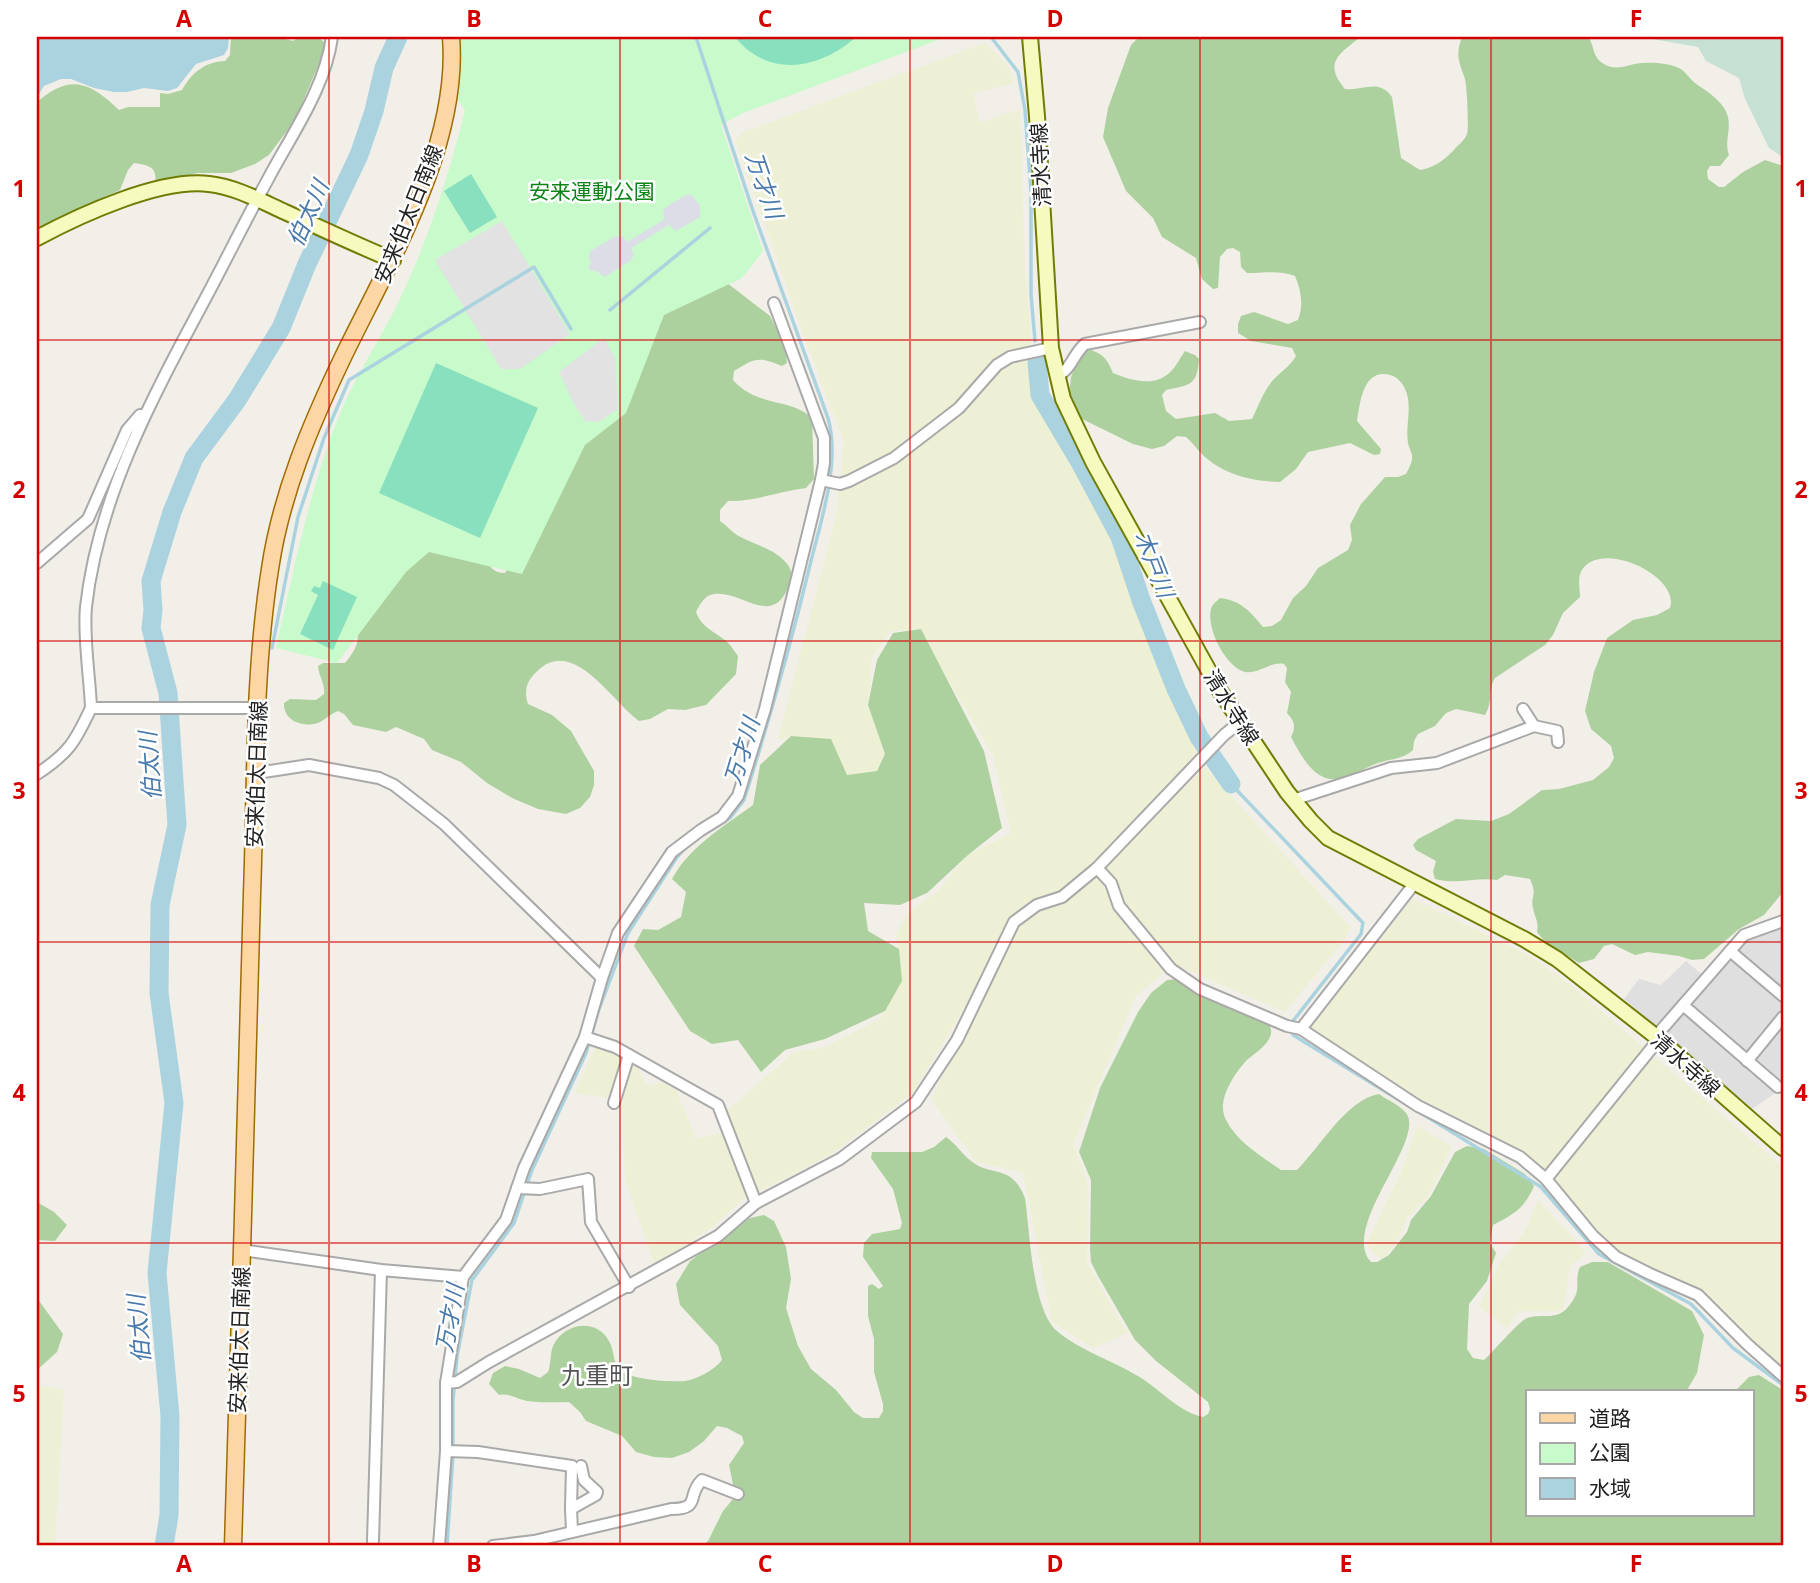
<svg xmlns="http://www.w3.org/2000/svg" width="1820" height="1583" font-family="'Open Sans','Noto Sans JP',sans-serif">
<rect width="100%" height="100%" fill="#f2efe9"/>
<!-- residential -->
<polygon fill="#e0dfdf" points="1783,926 1783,1088 1752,1109 1624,999 1639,979 1661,985 1686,961 1711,982 1748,939"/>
<!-- farmland -->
<g fill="#eef0d5">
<polygon points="985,43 1007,64 1014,83 974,93 979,123 1020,109 1025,267 1036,398 1076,463 1115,537 1198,755 1092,865 1121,899 1117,881 1104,867 1205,767 1350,927 1346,938 1285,1012 1174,964 1136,996 1073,1144 1088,1184 1087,1262 1127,1333 1093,1348 1052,1322 1023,1173 976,1162 931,1099 986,993 1014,931 1041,910 1048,909 1040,898 1010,918 967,1003 913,1093 830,1155 741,1201 714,1226 655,1266 625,1180 621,1100 575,1093 596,1046 638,1065 645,1086 662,1082 676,1090 696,1139 730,1130 728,1110 794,1052 823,1048 880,1019 901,981 896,933 909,912 938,891 968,855 1011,833 993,755 937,661 921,629 891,631 872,657 868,705 885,754 877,771 847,775 791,736 778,740 837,512 844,442 805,339 735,140 744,132"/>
<polygon points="1412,899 1532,957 1573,987 1783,1167 1783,1369 1700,1291 1618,1251 1518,1149 1422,1100 1309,1028"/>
<polygon points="1417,1126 1452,1146 1428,1196 1407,1218 1396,1244 1381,1260 1366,1244 1401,1172"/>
<polygon points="1538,1200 1586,1252 1570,1267 1563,1311 1518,1311 1507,1328 1479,1307 1498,1266 1526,1229"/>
<polygon points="46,1386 64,1390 55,1546 37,1546 37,1389"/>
</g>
<!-- forest -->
<g fill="#add19e">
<path d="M231 37H279L293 41 299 37H318L324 42V52L295 120 269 155 255 164 231 173H197L155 185C158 167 149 165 134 163L128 170 120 190 37 228V102C70 74 89 81 119 110L128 107H160V93L168 94 182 90C192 72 205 62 225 61L230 55Z"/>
<path d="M1139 37H1360C1339 55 1323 62 1345 89 1363 91 1379 78 1392 97L1401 158 1420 170C1433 168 1443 161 1453 151 1457 146 1465 140 1467 134 1469 128 1467 86 1465 79 1459 61 1455 56 1462 37H1589C1594 47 1593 58 1604 64 1617 72 1628 64 1641 63 1653 62 1669 63 1679 68 1685 71 1690 79 1695 83 1706 91 1716 96 1724 108 1735 125 1723 139 1729 155L1720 166H1710L1707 171 1708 179 1719 187H1724L1743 172 1765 160 1783 166V892L1764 915 1739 929 1704 959 1692 960 1679 956 1648 952 1635 955 1612 944 1604 946 1594 959 1579 963 1545 942 1537 932C1539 922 1535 918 1533 908 1530 895 1538 897 1530 879L1505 875 1497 880C1476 877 1456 885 1435 879L1433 872 1436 861 1416 850 1413 845 1418 839 1456 819 1491 821 1509 814 1542 790 1559 789 1593 780 1609 767 1614 758 1611 746 1591 729 1585 711 1594 672 1607 638 1633 620 1657 615 1670 608C1681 575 1595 536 1580 574 1578 581 1580 590 1580 597L1563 613 1553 635 1545 645 1495 678C1487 691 1494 700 1485 715L1456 709 1446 713 1435 726 1418 734 1414 741 1413 750C1404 759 1390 759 1378 763 1365 768 1350 777 1337 779 1314 782 1300 754 1291 737 1296 727 1295 722 1287 713L1291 692 1285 682 1287 668 1284 664C1270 661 1255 677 1242 671 1224 664 1204 624 1212 606 1214 603 1217 601 1220 598 1240 600 1251 612 1263 627L1272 626 1281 620 1293 598 1306 586 1318 568 1348 550 1352 540 1350 525 1361 504 1385 477H1398L1406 474C1408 470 1412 463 1412 459 1413 454 1409 448 1408 443 1405 425 1413 406 1405 389 1403 383 1396 376 1390 375 1363 368 1360 403 1357 421L1381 449 1380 454 1374 455 1350 443 1308 452 1296 469 1280 482C1253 481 1227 476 1205 457 1198 451 1193 443 1186 437L1177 436 1164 446 1152 449 1133 444 1080 418 1069 395 1071 377 1076 365 1088 349C1103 354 1107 358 1113 373 1130 380 1152 387 1168 374 1175 369 1180 358 1185 351L1195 355 1199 359C1197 386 1190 385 1166 390L1162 395 1166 411 1176 419 1215 413 1229 421 1252 419C1259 405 1264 389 1275 378 1283 370 1290 366 1296 356L1292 348 1251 341 1238 333V324L1241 316 1254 312 1288 324 1298 320C1304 305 1301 290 1295 276 1280 270 1263 273 1247 273L1241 267 1240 252 1233 248 1227 249 1220 257 1218 288 1213 289 1202 279 1196 258 1162 237 1153 218 1126 191 1103 137 1108 108 1131 45Z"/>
<path d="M722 279 770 316 786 348 787 363 782 366C758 356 755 358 734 371L733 380C758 408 790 397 812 418L814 479 806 488C780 491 754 502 728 501L720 510V521C726 525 731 531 737 535 754 545 775 548 788 565 793 572 791 578 789 585 773 629 742 590 714 594 705 595 700 604 696 612 702 628 714 631 726 641 731 645 734 651 738 656L736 674 706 705 685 710 668 709 650 719 639 721C610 700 569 628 531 678 525 686 525 695 528 704L552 715 571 731 594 771V785L590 797 580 808 566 814 538 809 512 798 487 783 461 762 432 750 424 739 396 727 386 732 353 725 344 714 338 711C330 714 325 720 318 723 301 728 283 720 284 703L290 699 316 700 324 694C325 683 319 677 318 666L323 663H345C366 638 353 637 359 610L433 548 485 557C490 567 493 573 505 573L627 337Z"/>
<path d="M921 629 984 751 1002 828 968 855 927 893 900 905 864 903 868 931 899 949 902 981 885 1011 825 1039 785 1050 761 1072 738 1040 712 1044 690 1031 634 946 643 929 658 930 681 917 686 892 672 879C689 847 724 826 753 805L760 765 791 736 831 739 847 775 877 771 885 754 868 705 877 660 893 633Z"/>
<path d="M1179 979C1190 985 1203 997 1215 1001 1219 1002 1222 1001 1226 1002 1234 1005 1259 1015 1265 1020 1284 1037 1254 1053 1245 1062 1233 1076 1216 1101 1226 1120 1237 1142 1261 1156 1281 1170H1297C1320 1147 1347 1099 1379 1094 1387 1100 1400 1105 1406 1113 1427 1140 1339 1227 1371 1262H1377L1389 1255 1407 1232 1411 1220 1431 1196 1455 1152 1467 1146 1484 1149 1525 1174 1534 1186C1524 1209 1514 1214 1493 1225L1490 1243 1496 1253 1487 1281 1469 1304 1467 1349 1473 1358 1484 1360C1494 1351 1519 1321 1527 1318 1542 1313 1557 1321 1568 1307 1584 1289 1573 1283 1580 1267L1592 1262H1608L1692 1311 1704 1335 1697 1373 1686 1392H1528V1515H1752V1392H1734L1749 1377 1759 1375 1783 1390V1546H702L708 1541 723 1511 733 1499 734 1489 729 1465 744 1443 742 1436 727 1428 717 1426 704 1441 689 1452 672 1458 654 1457 636 1452 622 1436 586 1421 580 1412 569 1402C555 1402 541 1403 527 1401 516 1399 510 1393 499 1395L489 1384 493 1373 505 1366 519 1369 540 1378 548 1372C551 1364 550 1354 553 1346 564 1322 597 1318 609 1341 615 1351 612 1362 621 1371 633 1380 670 1382 685 1381 698 1379 714 1370 722 1360L718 1346 680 1305 676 1284 690 1261 750 1218 764 1215 774 1221 786 1247 791 1279 786 1308 798 1346 811 1369 836 1390 854 1412 863 1418H879L883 1411V1404L874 1372V1339L868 1316V1286L872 1284 879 1289 883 1286 863 1257 864 1243 872 1234 900 1229 902 1223 893 1189 871 1158 872 1152H922L934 1147 946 1137C956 1144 962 1154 971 1161 993 1178 1011 1163 1025 1198 1030 1231 1032 1310 1057 1331 1079 1350 1111 1360 1136 1375 1160 1388 1176 1411 1203 1417L1208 1414 1210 1409 1208 1402 1156 1361 1135 1340 1098 1276 1091 1262 1090 1249 1091 1180 1079 1152 1100 1088 1138 1012 1151 993 1167 980Z"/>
<polygon points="37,1202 54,1212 67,1225 55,1241 37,1240"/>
<polygon points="37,1298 63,1334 57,1352 37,1370"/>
</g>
<!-- wetland -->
<polygon fill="#c6e0d4" points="1641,37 1783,37 1783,157 1769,148 1745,99 1739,78 1706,61 1698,47"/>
<!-- park -->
<path fill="#c8facc" d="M464 37H946L743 113 721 125 763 251 742 278 664 315 626 413 585 445 522 574 429 552 406 572 337 663 276 648C295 565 311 480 345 402 361 367 382 336 398 303 428 241 448 177 465 111L454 93 457 42Z"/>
<!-- pitch -->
<g fill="#88e0be">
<path d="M735 37H856C820 69 769 79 735 37Z"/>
<polygon points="471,174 497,217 470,233 444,191"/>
<polygon points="436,363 538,408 480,538 379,493"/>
<polygon points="323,581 357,597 333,650 300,634 318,595 311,591 314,586 320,588"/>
</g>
<!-- parking -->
<g fill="#e2e2e2">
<polygon points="502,221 570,334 520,369 501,369 435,260"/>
<polygon points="604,338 615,358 618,409 599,422 585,421 575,406 559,372"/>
</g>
<!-- plaza -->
<polygon fill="#dddde8" points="686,195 691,195 700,205 700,217 676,231 669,225 631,248 634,255 631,260 605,277 595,270 591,272 588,266 591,264 589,258 590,251 616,236 623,237 627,242 665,219 663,212 666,207"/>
<!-- water -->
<polygon fill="#aad3df" points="37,37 47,38 229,37 228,48 224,55 196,64 177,88 168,91 144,88 127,92 114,92 94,88 71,79 61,79 44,86 37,97"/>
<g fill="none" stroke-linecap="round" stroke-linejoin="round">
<!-- stream -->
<g stroke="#aad3df" stroke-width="3.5">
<path d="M696 37 753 211 828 418C841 465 820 523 809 569 790 647 768 724 744 800L730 818 723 822"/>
<polyline points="991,37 1018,72 1025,110 1031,192 1031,295 1035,341"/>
<polyline points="610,310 710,228"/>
<polyline points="272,648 298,517 324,438 349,380 534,267 571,329"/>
<polyline points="1231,784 1363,923 1361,934 1293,1021 1293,1035 1409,1106"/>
<polyline points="702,835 716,827"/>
<polyline points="1416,1110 1541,1187 1599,1254 1691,1304 1733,1348 1783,1385"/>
<polyline points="447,1546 453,1454 453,1400 457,1356 472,1280 514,1223 532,1170 586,1053 599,1009 628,933 677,857 685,848"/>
</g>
<!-- river -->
<g stroke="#aad3df" stroke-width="19">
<polyline points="1037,362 1040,395 1081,464 1120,537 1141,600 1176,689 1199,737 1231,784"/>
<polyline points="164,1546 169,1515 170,1416 157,1273 174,1103 159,993 160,905 177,825 168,693 151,628 153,610 151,581 172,512 194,458 237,400 281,328 307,264 359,155 374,111 384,68 398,37"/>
</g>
<defs>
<g id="street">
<path d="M1056 376C1071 371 1073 354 1085 344L1200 322"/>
<polyline points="821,480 840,484 849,481 894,458 959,408 997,365 1010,357 1051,348"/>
<polyline points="37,563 88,519 127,430 140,415"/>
<path d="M91 708C90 679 83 636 86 607 98 498 152 398 203 303 225 262 245 221 267 181 291 135 325 89 332 37"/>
<polyline points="1523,709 1534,726"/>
<polyline points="257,773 309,765 379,778 394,785 444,824 602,978"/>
<path d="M37 774C69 753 75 742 91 708H256"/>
<polyline points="1293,800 1391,768 1437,763 1534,726 1557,731 1558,742"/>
<polyline points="1097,868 1111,883 1119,906 1171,969 1200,989 1287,1026 1301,1029 1418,1106 1520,1157 1546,1179 1593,1236 1616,1257 1650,1274 1698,1295 1747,1344 1783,1376"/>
<polyline points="1730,951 1783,996"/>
<polyline points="1683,1005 1778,1087"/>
<polyline points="1301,1029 1414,884"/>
<polyline points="1656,1036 1744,935 1783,921"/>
<polyline points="585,1037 615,1047 718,1105 756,1203"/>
<polyline points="1747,1061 1783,1017"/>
<polyline points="614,1103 629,1055"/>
<polyline points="1546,1179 1659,1039"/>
<polyline points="517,1188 540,1189 588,1179 591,1222 629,1287"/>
<polyline points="242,1250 381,1270 463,1277"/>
<polyline points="446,1383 457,1382 489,1362 718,1236 756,1203 840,1159 916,1102 957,1040 1014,922 1037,905 1062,897 1097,868 1224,735 1240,722"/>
<polyline points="446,1451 478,1452 572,1466 571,1509"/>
<polyline points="572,1531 571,1509 596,1495 597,1492 584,1480 581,1466"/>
<polyline points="373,1541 381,1270"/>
<polyline points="439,1546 446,1451 446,1383 463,1277 506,1220 524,1168 585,1037 602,978 618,933 672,852 701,830 722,817 738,796 765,709 821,480 824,463 824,438 774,303"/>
<path d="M493 1546 534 1541 671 1509C702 1509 686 1495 702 1480L738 1494"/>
</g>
<g id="secondary">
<polyline points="1030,37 1037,116 1051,348 1063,399 1093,462 1220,691 1287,792 1311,821 1328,838 1524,939 1557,959 1659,1039 1783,1148"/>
<path d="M37 238C80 215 160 178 209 184 236 187 261 201 285 212 321 228 356 245 393 260"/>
</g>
<path id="primary" d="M233 1546C241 1329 245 1111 252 894 256 786 253 676 270 569 281 494 311 424 343 357 389 262 460 145 451 37"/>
</defs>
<!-- street casing -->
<use href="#street" stroke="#a9a9a9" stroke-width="14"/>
<!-- secondary casing -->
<use href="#secondary" stroke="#707d05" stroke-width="18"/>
<!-- primary casing -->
<use href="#primary" stroke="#a06b00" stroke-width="19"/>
<!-- street -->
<use href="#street" stroke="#fff" stroke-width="10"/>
<!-- secondary -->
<use href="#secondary" stroke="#f7fabf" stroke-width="14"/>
<!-- primary -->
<use href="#primary" stroke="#fcd6a4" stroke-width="16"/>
</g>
<!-- grid -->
<path fill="none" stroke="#d40000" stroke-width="2" stroke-opacity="0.55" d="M329 37V1546M620 37V1546M910 37V1546M1200 37V1546M1491 37V1546M37 340H1783M37 641H1783M37 942H1783M37 1243H1783"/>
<g text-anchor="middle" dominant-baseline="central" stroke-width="5" stroke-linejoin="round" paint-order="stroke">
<!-- street labels -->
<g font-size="21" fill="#222" stroke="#fff">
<text transform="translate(1040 165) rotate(-93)">清水寺線</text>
<text transform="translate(408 214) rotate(-68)">安来伯太日南線</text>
<text transform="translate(1232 707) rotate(58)">清水寺線</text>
<text transform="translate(256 774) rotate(-88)">安来伯太日南線</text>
<text transform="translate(1686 1064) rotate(42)">清水寺線</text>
<text transform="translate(239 1340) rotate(-88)">安来伯太日南線</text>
</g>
<!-- park labels -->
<g font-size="21" fill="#0c8416" stroke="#fff">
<text x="592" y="191">安来運動公園</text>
</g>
<!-- water labels -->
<g font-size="23" font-style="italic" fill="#4a7aab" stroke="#fff">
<text transform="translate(765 185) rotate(71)">万才川</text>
<text transform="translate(307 213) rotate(-66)">伯太川</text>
<text transform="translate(1155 564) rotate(69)">木戸川</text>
<text transform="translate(741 751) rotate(-73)">万才川</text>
<text transform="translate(149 766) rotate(-94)">伯太川</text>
<text transform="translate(449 1318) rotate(-80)">万才川</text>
<text transform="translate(138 1329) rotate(-95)">伯太川</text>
</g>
<!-- quarter labels -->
<g font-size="24" fill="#555" stroke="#fff">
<text x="597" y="1374">九重町</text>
</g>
</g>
<!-- border -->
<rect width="1820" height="1583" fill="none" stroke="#ffffff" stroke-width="77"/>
<!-- legend -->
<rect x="1526" y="1390" width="228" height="126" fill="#ffffff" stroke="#a7a7a7" stroke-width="2"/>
<rect x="1540" y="1413" width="35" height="10" fill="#fcd6a4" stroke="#a7a7a7" stroke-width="2"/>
<text x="1589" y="1426" font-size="21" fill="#222222">道路</text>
<rect x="1540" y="1443" width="35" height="21" fill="#c8facc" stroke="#a7a7a7" stroke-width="2"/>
<text x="1589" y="1460" font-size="21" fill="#222222">公園</text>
<rect x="1540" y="1478" width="35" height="21" fill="#aad3df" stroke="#a7a7a7" stroke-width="2"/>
<text x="1589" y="1496" font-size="21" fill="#222222">水域</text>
<rect x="38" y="38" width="1744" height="1506" fill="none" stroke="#d40000" stroke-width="2.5"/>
<g font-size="23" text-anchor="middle" font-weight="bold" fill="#d40000">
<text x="184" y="27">A</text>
<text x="474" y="27">B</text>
<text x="765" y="27">C</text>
<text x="1055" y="27">D</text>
<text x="1346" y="27">E</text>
<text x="1636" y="27">F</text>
<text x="19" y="197">1</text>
<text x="1801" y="197">1</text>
<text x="19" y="498">2</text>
<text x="1801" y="498">2</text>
<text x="19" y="799">3</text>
<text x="1801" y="799">3</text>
<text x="19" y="1101">4</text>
<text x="1801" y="1101">4</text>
<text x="19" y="1402">5</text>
<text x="1801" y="1402">5</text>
<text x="184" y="1572">A</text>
<text x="474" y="1572">B</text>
<text x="765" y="1572">C</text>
<text x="1055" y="1572">D</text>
<text x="1346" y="1572">E</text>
<text x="1636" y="1572">F</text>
</g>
</svg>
